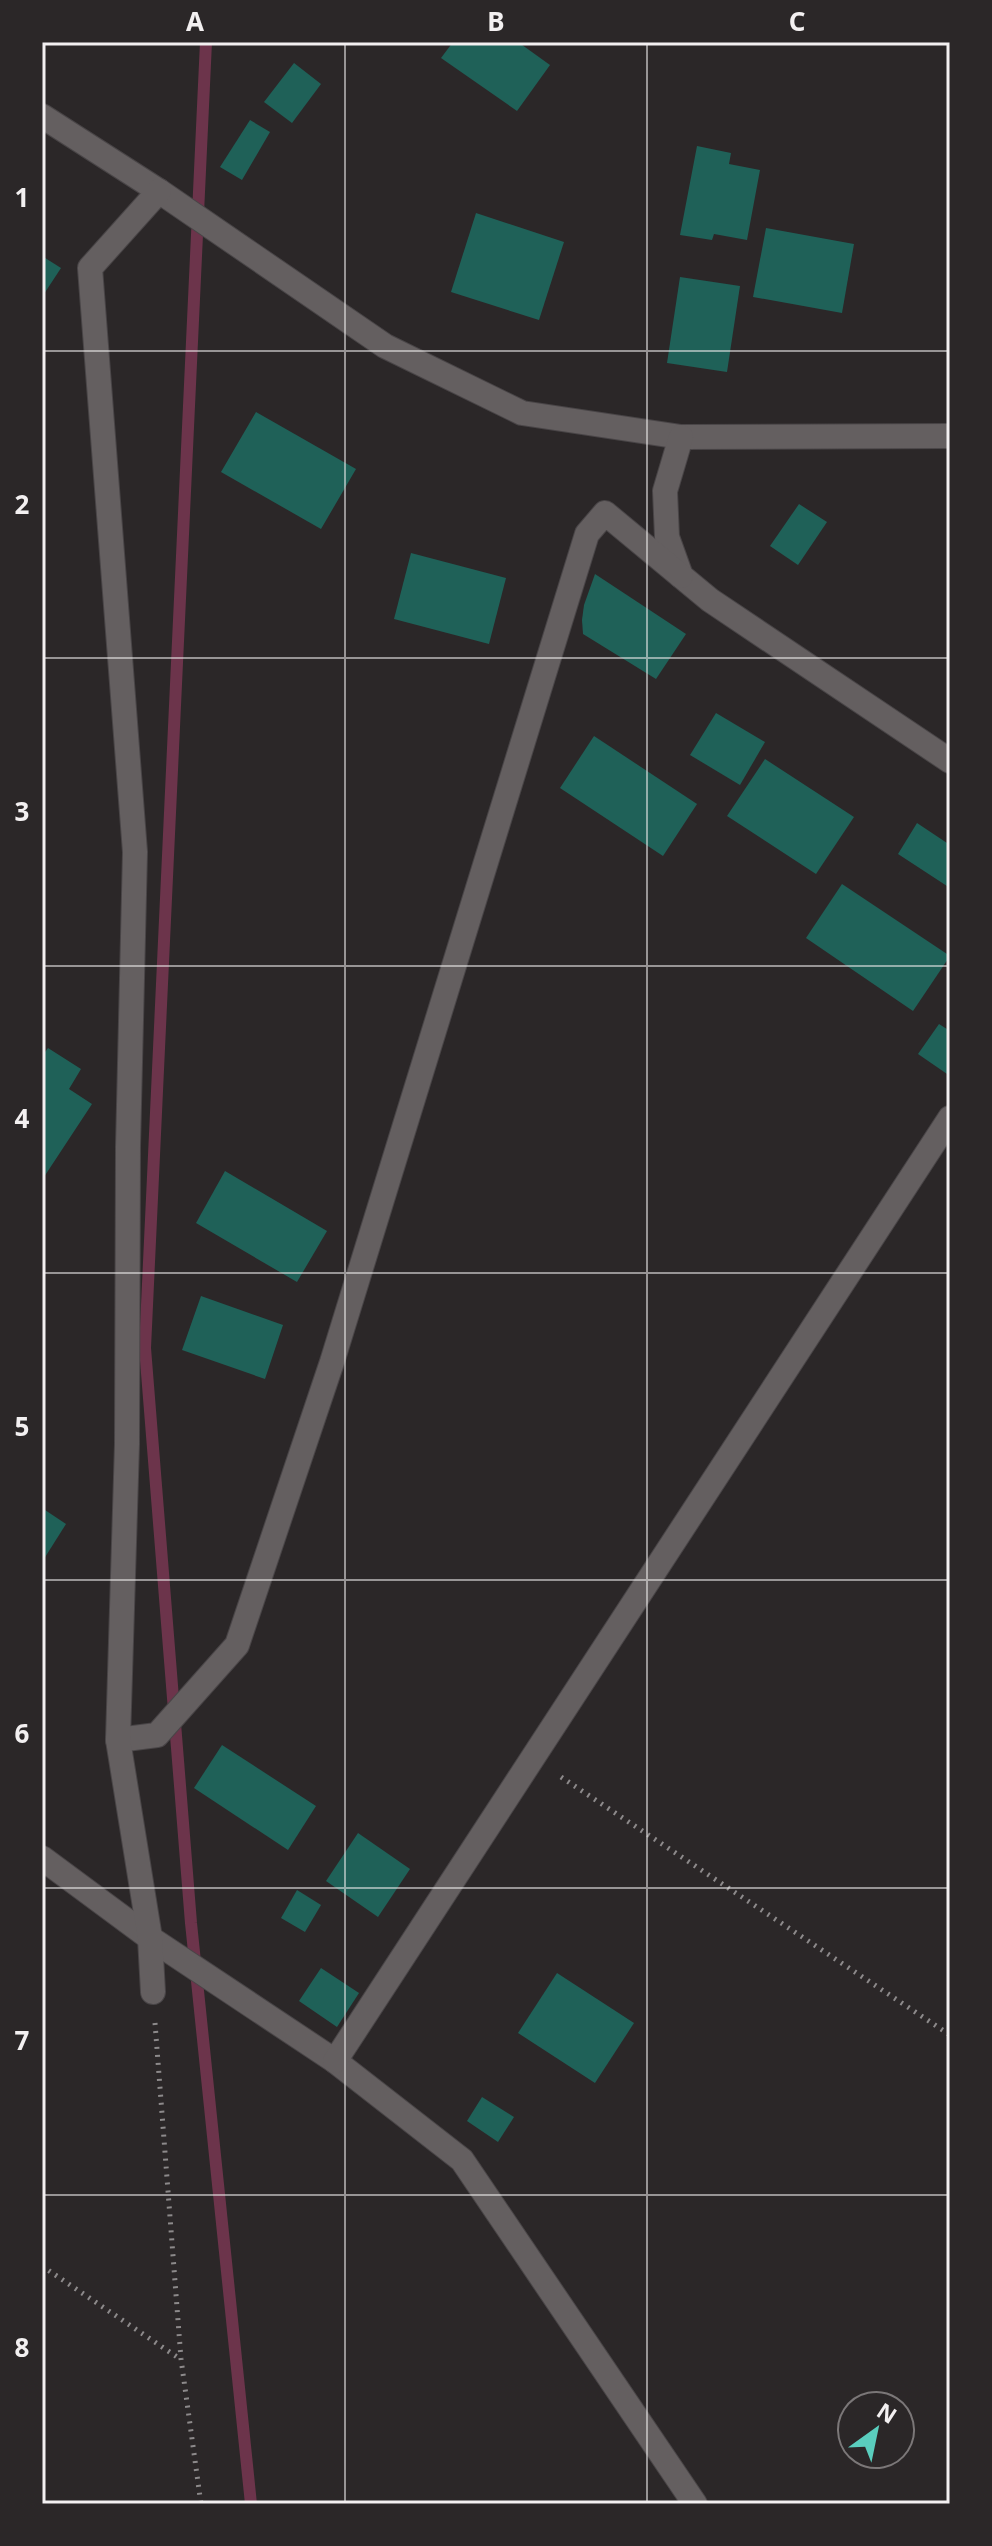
<svg xmlns="http://www.w3.org/2000/svg" width="992" height="2546" font-family="'Noto Sans',sans-serif">
<rect width="100%" height="100%" fill="#2b2728"/>
<g fill="none" stroke-linecap="round" stroke-linejoin="round">
<!-- stream -->
<polyline stroke="#6c344b" stroke-width="12" points="206,42 145,1348 191,1923 251,2504"/>
</g>
<!-- building -->
<g fill="#1f6158">
<polygon points="453,42 518,42 550,65 517,111 441,58"/>
<polygon points="294,63 321,84 292,123 264,102"/>
<polygon points="250,120 270,132 242,180 220,167"/>
<polygon points="697,146 731,153 729,164 760,170 747,240 714,234 712,240 680,235"/>
<polygon points="476,213 564,242 539,320 451,292"/>
<polygon points="766,228 854,244 842,313 753,297"/>
<polygon points="42,256 61,268 42,297"/>
<polygon points="680,277 740,286 727,372 667,363"/>
<polygon points="256,412 356,469 321,529 221,472"/>
<polygon points="799,504 827,522 798,565 770,546"/>
<polygon points="411,553 506,578 489,644 394,619"/>
<polygon points="595,574 686,634 656,679 583,634 582,620 584,605"/>
<polygon points="716,713 765,742 740,785 690,755"/>
<polygon points="594,736 697,804 663,856 560,788"/>
<polygon points="765,759 854,817 816,874 727,816"/>
<polygon points="917,823 950,845 950,888 898,854"/>
<polygon points="842,884 950,956 913,1011 806,938"/>
<polygon points="939,1024 950,1031 950,1076 918,1054"/>
<polygon points="48,1048 81,1069 69,1089 92,1104 42,1180 42,1056"/>
<polygon points="225,1171 327,1231 297,1282 196,1223"/>
<polygon points="201,1296 283,1325 265,1379 182,1350"/>
<polygon points="42,1508 66,1524 42,1562"/>
<polygon points="222,1745 316,1806 288,1850 194,1788"/>
<polygon points="358,1833 410,1869 378,1917 326,1881"/>
<polygon points="297,1890 321,1905 305,1932 281,1918"/>
<polygon points="321,1968 359,1993 337,2027 299,2001"/>
<polygon points="557,1973 634,2023 595,2083 518,2033"/>
<polygon points="482,2097 514,2117 498,2142 467,2121"/>
</g>
<g fill="none" stroke-linecap="round" stroke-linejoin="round">
<defs>
<g id="minor">
<polyline points="42,116 159,191 385,346 522,413 681,437 950,436"/>
<polyline points="681,437 665,491 667,537 681,576 710,600 950,761"/>
<polyline points="118,1740 157,1735 237,1645 332,1362 587,534 605,513 681,576"/>
<polyline points="42,1858 150,1938 335,2061 462,2160 695,2504"/>
<polyline points="153,1992 150,1938 118,1740 127,1444 128,1147 135,852 90,268 159,191"/>
<polyline points="335,2061 950,1118"/>
</g>
</defs>
<!-- minor casing -->
<use href="#minor" stroke="#494547" stroke-width="26"/>
<!-- path -->
<g stroke="#8d8a8b" stroke-width="5" stroke-dasharray="2 6" stroke-linecap="butt">
<polyline points="561,1777 950,2035"/>
<polyline points="155,2023 181,2359 201,2504"/>
<polyline points="42,2266 180,2359"/>
</g>
<!-- minor -->
<use href="#minor" stroke="#645f60" stroke-width="24"/>
</g>
<!-- grid -->
<path fill="none" stroke="#f3f0f1" stroke-width="2" stroke-opacity="0.55" d="M345 42V2504M647 42V2504M42 351H950M42 658H950M42 966H950M42 1273H950M42 1580H950M42 1888H950M42 2195H950"/>
<!-- border -->
<rect width="992" height="2546" fill="none" stroke="#2b2728" stroke-width="88"/>
<!-- north arrow -->
<g transform="translate(876 2430) rotate(33)"><circle r="38" fill="#2b2728" stroke="#7b7778" stroke-width="2"/>
<path d="M0-6L14 30L0 20L-14 30Z" fill="#5acebe"/>
<text y="-12" font-size="22" font-weight="bold" text-anchor="middle" fill="#f3f0f1">N</text>
</g>
<rect x="44" y="44" width="904" height="2458" fill="none" stroke="#f3f0f1" stroke-width="3"/>
<g font-size="26" text-anchor="middle" font-weight="bold" fill="#f3f0f1">
<text x="195" y="31">A</text>
<text x="496" y="31">B</text>
<text x="797" y="31">C</text>
<text x="22" y="207">1</text>
<text x="22" y="514">2</text>
<text x="22" y="821">3</text>
<text x="22" y="1128">4</text>
<text x="22" y="1436">5</text>
<text x="22" y="1743">6</text>
<text x="22" y="2050">7</text>
<text x="22" y="2357">8</text>
</g>
</svg>
